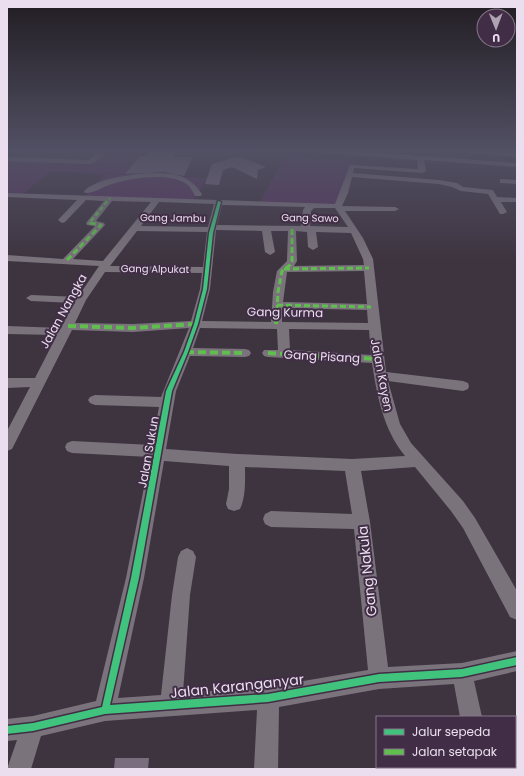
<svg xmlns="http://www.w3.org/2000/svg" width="524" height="776" font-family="Poppins,sans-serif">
<rect width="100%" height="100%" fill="#3e3440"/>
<!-- green -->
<g fill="#55355e">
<polygon points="101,151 141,151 125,174 50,172 23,194 7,194 7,162 10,159 88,164"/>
<polygon points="285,156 354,161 342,205 260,202"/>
<polygon points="104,174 207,178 193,200 85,197"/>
</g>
<!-- building -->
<g fill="#7a6d7e">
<polygon points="149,151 176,151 173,157 193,157 184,176 164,172 125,174 139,156 145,156"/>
<polygon points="234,157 243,158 266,167 258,170 257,179 232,167 223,170 219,185 205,184 212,164"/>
<polygon points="115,758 149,758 148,769 114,769"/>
</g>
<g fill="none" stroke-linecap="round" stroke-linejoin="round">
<!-- minor -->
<g fill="#7a737c" fill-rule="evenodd">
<polygon points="100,151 107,151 97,161 90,164 7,161 8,157 89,160"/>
<path d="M321 151H355L517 163V167L424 160 426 171 422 173 354 168 353 173 439 180 457 183 463 187 493 190 497 197 517 198V202H501L507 212 503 214H500L488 194 461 191 452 187 439 184 352 177 348 193 342 206 395 207 399 209 395 211H345L363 238 373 259 386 372 463 381 468 383 469 386 468 389 463 391 388 381 400 424 411 443 463 501 475 518 517 591V620L510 617 463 528 451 511 415 467 361 471 370 522 388 667 462 663 517 651V671L474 681 482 717H460L454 684 379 689 279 707 278 769H254L257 710 105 721 41 736 31 769H7L17 740 7 741V719L33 716 96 701 126 578 150 457 72 453 67 451 65 447 67 443 72 441 152 445 159 407 95 405 90 403 88 400 90 397 95 395 161 397 189 328 133 332 72 330 12 449 7 451V431L30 387 7 388V378H35L57 335 7 334V326L61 328 74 303 31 301 26 298 31 295 78 297 99 266 7 261V255L63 259 95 226 87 225 86 223 104 201 86 200 65 222 62 223 58 220 77 200 7 197V193L335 204 350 165 418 169 417 160 324 153ZM112 201 151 202 103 261 73 259 105 225 104 223 96 221ZM159 202 214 204 208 227 141 226ZM222 205 305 207 303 210 301 226 217 225ZM314 208H335L348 227 310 226 311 211ZM216 230 262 231 265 252 270 255 275 252 271 231H288L287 261 277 271 273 292 271 322 202 321 210 289ZM137 231 207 232 203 267 110 266ZM296 231 307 232 308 247 313 250 318 247 316 232 351 233 363 259 364 265 294 266 297 261ZM364 271 367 304 283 302 287 272ZM105 272 202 273 200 289 191 321 133 324 75 323 86 300ZM282 308 367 310 368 323 282 322ZM200 328 277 329 278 350H264L262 353 264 356 268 357 372 363C377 395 383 429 405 456L352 459 237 454 166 449 176 391 190 356 245 357 249 356 251 353 249 350 245 349 193 348ZM289 329 369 330 371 355 290 350ZM164 461 229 466V489L226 504 228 509 234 511 240 509C246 496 245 481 245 467L345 471 352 514 271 511 265 514 263 519 265 524 271 527 354 529 368 670 268 687 183 693 190 595 196 557 193 551 187 548 181 551 178 557 172 595 161 695 118 698 144 578Z"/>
<polygon points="465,151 511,152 517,154 517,159 510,156 468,153"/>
<path d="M147 173C171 173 187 172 202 194L201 196H195C193 192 191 188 188 185 170 171 129 178 109 185 102 187 93 194 85 193L84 191C98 178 129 175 147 173Z"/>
<polygon points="500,179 517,180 517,184 500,183"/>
<rect x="470" y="767" width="24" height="2"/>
</g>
<!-- quiet-far2 -->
<polyline stroke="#5fbe4e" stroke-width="2.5" stroke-dasharray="4.5 2.5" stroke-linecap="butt" points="91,221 110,198"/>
<!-- quiet-far1 -->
<g stroke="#5fbe4e" stroke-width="3" stroke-dasharray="6 3" stroke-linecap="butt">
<polyline points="67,260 101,225 90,223 92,220"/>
<polyline points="284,269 369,268"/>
<polyline points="277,305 371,307"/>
<polyline points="277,311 278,292 282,271 290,265 292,261 292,229"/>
</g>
<!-- quiet -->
<g stroke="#5fbe4e" stroke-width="4" stroke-dasharray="8 4" stroke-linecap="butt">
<polyline points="276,324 277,310"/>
<polyline points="68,326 133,328 196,324"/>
<polyline points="186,352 245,353"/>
<polyline points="268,353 377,359"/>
</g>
<defs>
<polygon id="cycleway" points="218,201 221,202 213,233 207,289 198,324 188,352 172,391 139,578 110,705 268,694 379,674 462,669 517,657 517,665 462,677 379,682 268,702 105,714 33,731 7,734 7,726 33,723 102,707 131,578 166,391 184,352 194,324 203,289 209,233"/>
</defs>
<!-- cycleway casing -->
<use href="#cycleway" stroke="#412e46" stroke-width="3"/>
<!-- cycleway -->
<use href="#cycleway" fill="#40c37c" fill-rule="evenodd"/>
</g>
<!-- sky -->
<linearGradient id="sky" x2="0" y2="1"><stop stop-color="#221d23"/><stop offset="0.58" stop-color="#525064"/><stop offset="1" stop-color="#525064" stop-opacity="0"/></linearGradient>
<rect width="524" height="260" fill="url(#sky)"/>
<g text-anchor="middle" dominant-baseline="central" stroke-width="4" stroke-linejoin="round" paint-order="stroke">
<!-- far-street labels -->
<g font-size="10" fill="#ebdfef" stroke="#412e46">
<text transform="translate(173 218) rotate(1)">Gang Jambu</text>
<text transform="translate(310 218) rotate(1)">Gang Sawo</text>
<text transform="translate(155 269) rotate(1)">Gang Alpukat</text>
</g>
<!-- street labels -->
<g font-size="12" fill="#ebdfef" stroke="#412e46">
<text transform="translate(63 311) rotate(-61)">Jalan Nangka</text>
<text transform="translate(285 312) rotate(1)">Gang Kurma</text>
<text transform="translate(322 356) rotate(3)">Gang Pisang</text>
<text transform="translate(382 375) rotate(79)">Jalan Kayen</text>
<text transform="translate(148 452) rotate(-80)">Jalan Sukun</text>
</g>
<!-- near-street labels -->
<g font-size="14" fill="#ebdfef" stroke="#412e46">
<text transform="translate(367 571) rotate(-96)">Gang Nakula</text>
<text transform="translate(237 686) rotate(-6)">Jalan Karanganyar</text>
</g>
</g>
<!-- border -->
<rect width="524" height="776" fill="none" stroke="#ebdfef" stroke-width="16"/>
<!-- legend -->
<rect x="376" y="716" width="140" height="52" fill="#412e46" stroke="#85758a"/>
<rect x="384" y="729" width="20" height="6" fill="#40c37c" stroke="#85758a"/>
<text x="412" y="736" font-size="12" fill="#ebdfef">Jalur sepeda</text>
<rect x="384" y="749" width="20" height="6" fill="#5fbe4e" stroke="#85758a"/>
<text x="412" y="756" font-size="12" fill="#ebdfef">Jalan setapak</text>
<!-- north arrow -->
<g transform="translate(496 28) rotate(179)"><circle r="19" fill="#412e46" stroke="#85758a"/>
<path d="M0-3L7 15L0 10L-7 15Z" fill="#aea3b2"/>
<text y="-6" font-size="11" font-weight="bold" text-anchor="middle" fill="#ebdfef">U</text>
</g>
</svg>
